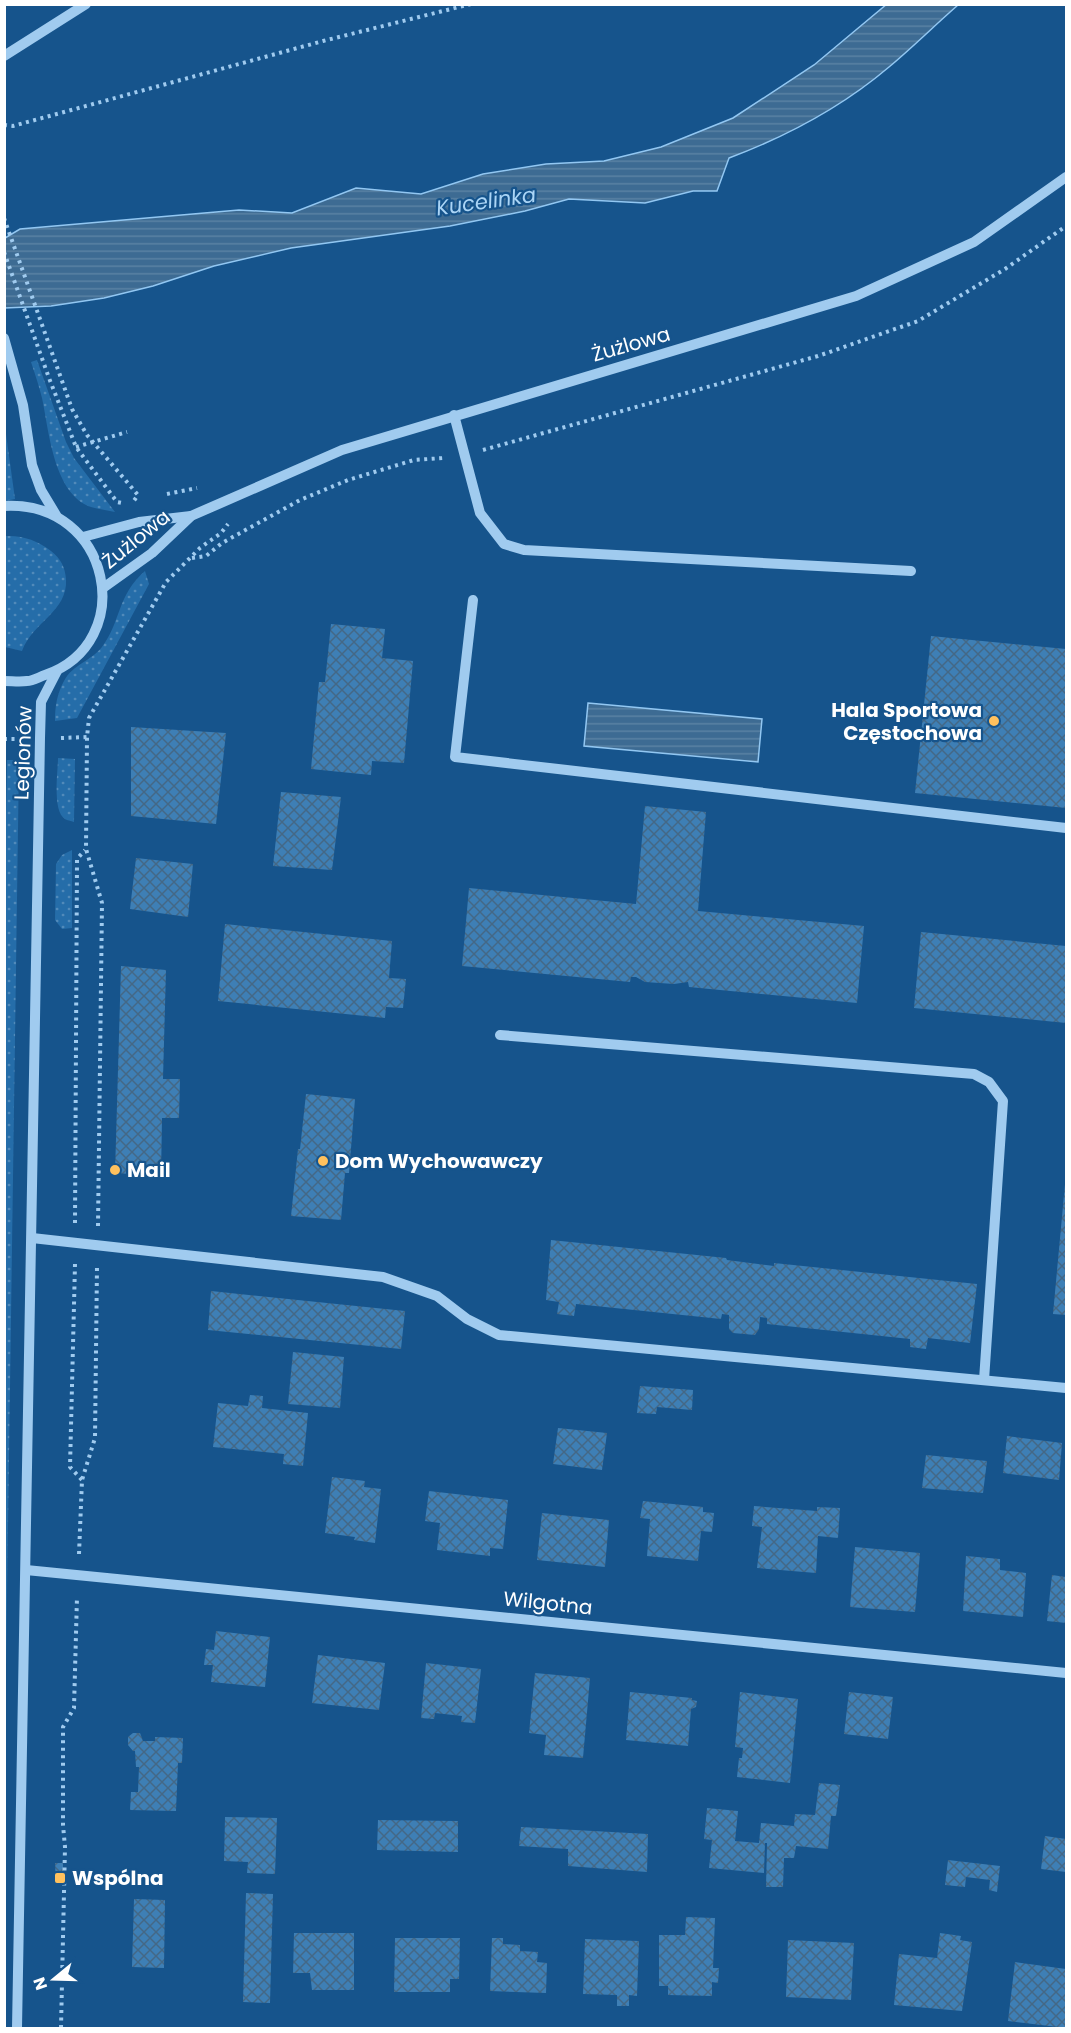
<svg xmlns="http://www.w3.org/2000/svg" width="1071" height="2033" font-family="Poppins,sans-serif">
<defs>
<pattern id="grass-dots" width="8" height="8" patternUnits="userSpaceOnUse" patternTransform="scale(1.5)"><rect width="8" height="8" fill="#256da9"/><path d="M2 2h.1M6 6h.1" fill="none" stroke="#518aba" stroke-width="1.8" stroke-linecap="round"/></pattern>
<pattern id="water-rules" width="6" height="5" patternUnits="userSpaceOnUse" patternTransform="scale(1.5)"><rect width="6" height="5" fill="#3d6b93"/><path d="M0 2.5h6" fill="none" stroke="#5a81a3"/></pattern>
<pattern id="building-cross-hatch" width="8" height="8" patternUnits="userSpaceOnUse" patternTransform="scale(1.5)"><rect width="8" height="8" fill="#3e7fb5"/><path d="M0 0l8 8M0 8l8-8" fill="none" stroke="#446886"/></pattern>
</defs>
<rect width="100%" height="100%" fill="#16548c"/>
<!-- grass -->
<g fill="url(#grass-dots)">
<path d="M37 360 66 442 74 458 115 512C106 510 96 509 88 506 53 490 49 430 42 398 39 386 35 374 31 362Z"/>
<polygon points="5,427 15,499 5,501 4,501"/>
<path d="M5 536C22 535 37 540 51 551 61 559 65 567 66 579 68 612 33 621 22 651L5 647Z"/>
<path d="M145 571 149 584 77 718 55 721C55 706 57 694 64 681 72 665 91 661 102 647 121 622 117 595 145 571Z"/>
<path d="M58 758 75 759 74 822C72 821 66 820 65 819 52 811 58 772 58 758Z"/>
<polygon points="7,760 19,760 5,1735 4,928"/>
<polygon points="72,850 72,928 62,929 55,920 56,864 62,855"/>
</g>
<!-- water -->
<g fill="url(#water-rules)" stroke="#92c7f2" stroke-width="1.5">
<path d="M887 4 958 5C935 25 913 47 889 67 843 106 785 137 729 158L717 191H693L645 203 569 199 525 211 450 226 291 248 214 266 153 286 104 298 51 306 5 308V238L20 229 239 210 292 213 356 188 421 194 483 174 546 164 604 161 661 147 733 118 814 65Z"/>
<polygon points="588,703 762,719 758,762 584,746"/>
</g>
<!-- building -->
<g fill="url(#building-cross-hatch)">
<polygon points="331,624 385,629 382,658 413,661 404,763 372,761 371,775 311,769 319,682 325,682"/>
<polygon points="931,636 1066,649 1066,808 915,793"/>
<polygon points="131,727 226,733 216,824 131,816"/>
<polygon points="281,792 341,797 332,870 273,866"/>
<polygon points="645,806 706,812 698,911 864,926 857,1003 689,987 688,982 674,984 645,982 636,977 631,977 630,982 462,966 469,888 636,904"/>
<polygon points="136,858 193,864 188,917 130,909"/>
<polygon points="225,924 392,941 389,978 406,979 403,1008 386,1007 385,1018 218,1001"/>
<polygon points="921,932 1066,946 1066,1023 914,1008"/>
<polygon points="121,966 166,970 163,1079 180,1079 179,1118 162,1118 161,1176 115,1173"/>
<polygon points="306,1094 355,1099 349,1173 345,1173 341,1220 291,1216 298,1149 300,1149"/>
<polygon points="1065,1184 1066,1185 1066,1315 1053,1314"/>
<polygon points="551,1240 726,1258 727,1260 774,1266 774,1263 977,1284 970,1343 928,1338 926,1349 910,1347 910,1339 767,1324 767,1318 760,1317 759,1329 755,1335 733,1333 729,1329 729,1315 722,1314 721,1319 576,1304 574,1316 557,1314 559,1302 546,1300"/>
<polygon points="211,1291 405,1311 401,1349 208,1330"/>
<polygon points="293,1352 344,1357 340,1408 288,1404"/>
<polygon points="640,1386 693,1390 692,1410 657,1407 656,1414 637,1413"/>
<polygon points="250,1395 263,1396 262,1408 308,1413 303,1466 283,1464 284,1454 213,1447 218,1403 248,1406"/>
<polygon points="558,1428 607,1433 602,1470 553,1464"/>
<polygon points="1007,1436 1062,1443 1059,1480 1003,1473"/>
<polygon points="926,1455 987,1461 983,1493 922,1488"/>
<polygon points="332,1477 365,1481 364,1487 381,1489 375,1543 354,1540 355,1537 325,1533"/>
<polygon points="429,1491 508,1500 503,1549 490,1548 490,1556 437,1550 440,1523 425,1521"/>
<polygon points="643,1501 703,1507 703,1512 714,1513 712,1532 701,1531 698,1561 647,1556 650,1519 640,1518"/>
<polygon points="754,1506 817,1511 817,1507 840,1508 838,1538 818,1536 816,1573 757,1568 762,1527 752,1526"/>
<polygon points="542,1513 609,1520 605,1567 537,1560"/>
<polygon points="855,1547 920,1553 915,1612 850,1607"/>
<polygon points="966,1556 1000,1559 1000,1570 1026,1573 1023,1617 963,1611"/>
<polygon points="1052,1575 1066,1577 1066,1623 1047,1621"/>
<polygon points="216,1631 270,1637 265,1687 211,1682 213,1665 204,1665 206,1649 214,1650"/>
<polygon points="318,1655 385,1663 379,1710 312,1703"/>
<polygon points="426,1663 481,1669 475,1723 461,1722 462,1716 435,1713 434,1719 421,1718"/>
<polygon points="535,1673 590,1678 583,1758 544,1755 546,1735 529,1733"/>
<polygon points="630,1692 692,1698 692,1700 697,1701 696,1707 691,1709 688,1746 626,1740"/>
<polygon points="740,1692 798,1699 790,1783 737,1777 739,1758 742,1758 743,1748 735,1747"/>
<polygon points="849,1692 893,1697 888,1739 844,1734"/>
<polygon points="133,1733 140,1733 143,1741 155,1741 155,1737 183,1738 182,1763 178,1763 176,1811 130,1810 131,1792 138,1792 139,1767 136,1767 135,1751 133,1751 128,1745 128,1737"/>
<polygon points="819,1783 840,1785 836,1816 831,1816 828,1849 796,1846 794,1858 784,1858 783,1887 766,1887 767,1843 765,1843 764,1873 709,1868 712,1840 704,1839 707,1808 738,1811 735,1841 759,1843 761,1823 794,1826 795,1814 815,1815"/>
<polygon points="225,1817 277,1818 275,1874 247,1873 248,1862 224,1861"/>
<polygon points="378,1820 458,1821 458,1852 377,1850"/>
<polygon points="521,1827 648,1834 647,1872 568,1866 568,1849 519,1846"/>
<polygon points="1045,1836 1066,1839 1066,1872 1041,1869"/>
<polygon points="948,1860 1000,1866 997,1892 989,1890 990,1880 966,1877 965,1887 945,1885"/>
<polygon points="55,1863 63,1863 63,1885 56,1885"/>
<polygon points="246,1893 273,1894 270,2003 243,2002"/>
<polygon points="134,1899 165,1900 164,1968 132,1967"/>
<polygon points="686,1917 715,1918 713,1968 719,1968 718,1983 712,1982 712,1996 668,1995 668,1986 659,1986 659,1935 685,1935"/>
<polygon points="294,1933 354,1933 354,1990 312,1990 310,1973 293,1973"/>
<polygon points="940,1933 961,1936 960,1940 972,1942 962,2011 894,2005 899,1954 937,1958"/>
<polygon points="395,1938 460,1938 459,1979 450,1979 450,1992 394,1992"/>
<polygon points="492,1938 503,1938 503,1944 520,1945 520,1951 538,1952 537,1962 547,1963 546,1993 490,1991"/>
<polygon points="585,1939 639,1941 637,1996 629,1995 629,2006 617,2006 617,1995 583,1994"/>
<polygon points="788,1940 854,1943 851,2000 786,1997"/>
<polygon points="1015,1962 1066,1969 1066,2028 1008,2021"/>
</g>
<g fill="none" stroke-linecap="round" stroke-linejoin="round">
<!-- path -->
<g stroke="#a0cbef" stroke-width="4" stroke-dasharray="3 4.5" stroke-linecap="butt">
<polyline points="4,125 13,126 323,41 471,4"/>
<polyline points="4,218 72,409 87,435 138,495 133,502"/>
<polyline points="4,252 49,378 76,447 117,502 122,503"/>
<polyline points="76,447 127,432"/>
<polyline points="483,450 818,356 918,321 1005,269 1066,226"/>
<polyline points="167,494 197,488"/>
<polyline points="192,558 206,556 222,543 300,500 348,480 414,460 444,458"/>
<polyline points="61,738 87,737"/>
<polyline points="4,739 20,739"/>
<polyline points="75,1223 77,859 85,850"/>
<polyline points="98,1226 102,903 86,849 87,737 89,718 166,582 200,548 221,533 228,524"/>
<polyline points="75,1264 70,1467 82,1480"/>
<polyline points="79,1554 82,1480 95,1438 97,1266"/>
<polyline points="61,2028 65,1847 63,1825 63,1727 74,1708 77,1597"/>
</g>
<!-- minor -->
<g stroke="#a0cbef" stroke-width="10">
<polyline points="4,56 86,4"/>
<polyline points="4,338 23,405 32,465 41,490 56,515"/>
<polyline points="454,415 480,513 504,544 524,550 911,571"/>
<path d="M4 506C112 500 139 643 45 675 39 677 33 681 27 681 20 682 12 681 4 681"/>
<polyline points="83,537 139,522 191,516"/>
<polyline points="103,588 152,553 191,516 342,450 856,296 974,242 1066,177"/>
<polyline points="473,600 455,757 1066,828"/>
<polyline points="500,1035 974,1074 989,1082 1003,1101 984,1380"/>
<polyline points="32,1238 383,1277 437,1296 467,1319 499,1335 1066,1388"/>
<polyline points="26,1570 1066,1673"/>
<polyline points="17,2028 40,738 41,702 57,671"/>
</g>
</g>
<!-- markers -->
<g fill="#ffc15e" stroke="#16548c" stroke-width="2">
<circle cx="994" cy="721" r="6"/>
<circle cx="323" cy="1161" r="6"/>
<circle cx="115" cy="1170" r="6"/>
<rect x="54" y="1872" width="12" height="12" rx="3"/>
</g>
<g text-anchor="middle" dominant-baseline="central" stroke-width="4.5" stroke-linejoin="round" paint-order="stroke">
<!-- street labels -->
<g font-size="20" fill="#fff" stroke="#16548c">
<text transform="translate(631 344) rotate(-16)">Żużlowa</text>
<text transform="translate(136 539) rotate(-39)">Żużlowa</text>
<text transform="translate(23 753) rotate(-88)">Legionów</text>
<text transform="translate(548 1603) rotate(6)">Wilgotna</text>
</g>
<!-- poi labels -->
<g font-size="20" font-weight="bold" fill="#fff" stroke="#16548c" text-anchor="start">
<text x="982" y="710" text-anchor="end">Hala Sportowa<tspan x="982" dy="23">Częstochowa</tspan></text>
<text x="335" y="1161">Dom Wychowawczy</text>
<text x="127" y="1170">Mail</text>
<text x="72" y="1878">Wspólna</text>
</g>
<!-- water labels -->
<g font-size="21" font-style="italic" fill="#abd5f6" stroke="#16548c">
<text transform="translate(486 201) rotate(-8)">Kucelinka</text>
</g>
</g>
<!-- border -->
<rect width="1071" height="2033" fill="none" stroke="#ffffff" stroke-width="12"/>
<!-- north arrow -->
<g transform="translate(54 1979) rotate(251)" stroke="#16548c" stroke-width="4.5" paint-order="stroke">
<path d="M0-4.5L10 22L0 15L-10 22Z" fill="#ffffff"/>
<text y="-9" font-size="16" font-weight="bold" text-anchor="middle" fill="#ffffff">N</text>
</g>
</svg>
